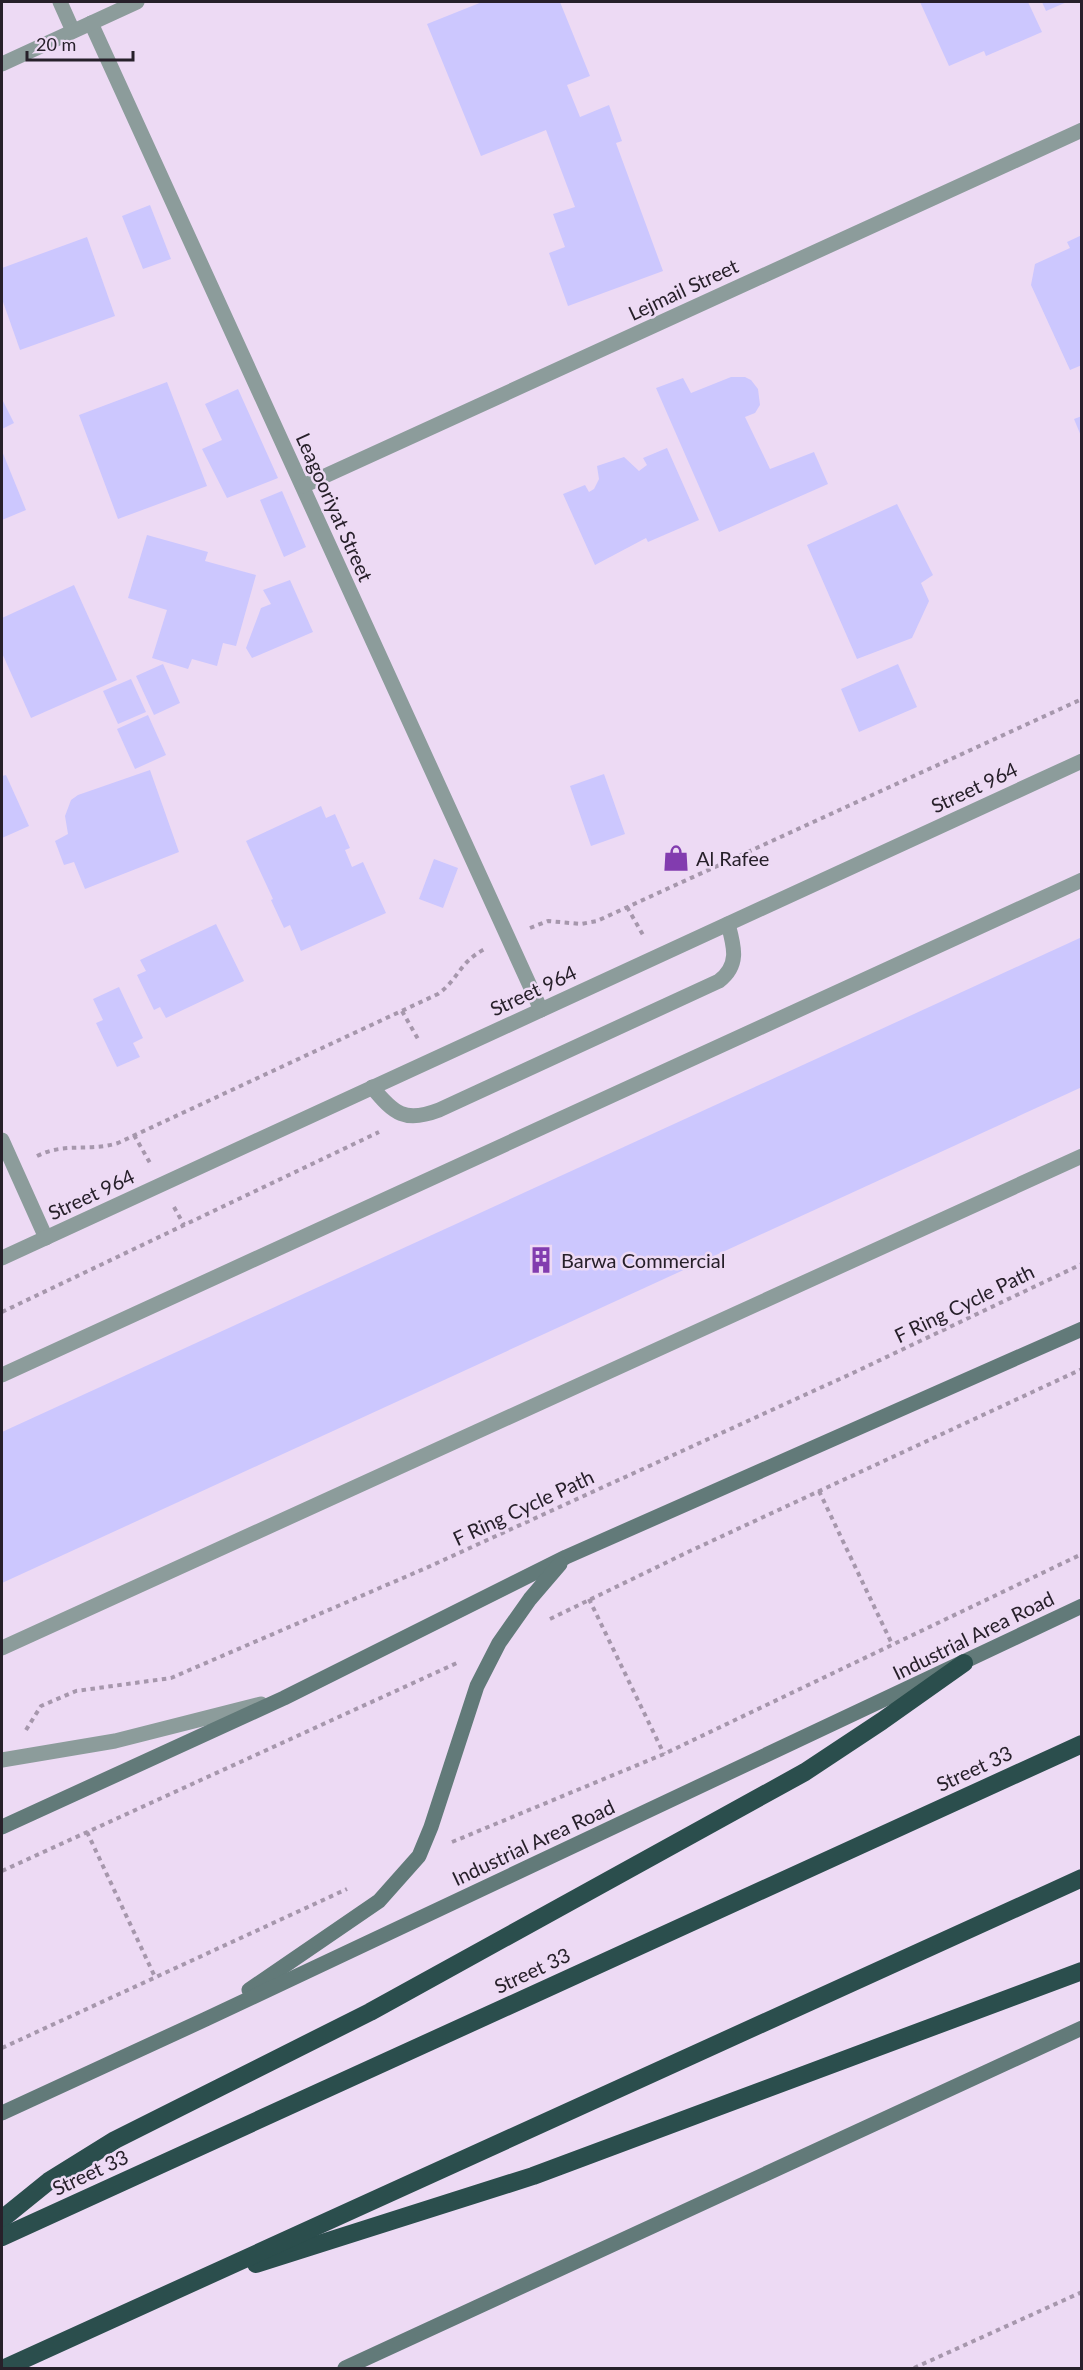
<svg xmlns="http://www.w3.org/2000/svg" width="1083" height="2370" font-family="Lato,sans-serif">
<rect width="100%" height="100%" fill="#eddaf4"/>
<!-- building -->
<g fill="#ccc7fe">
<polygon points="482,2 560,2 590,76 567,85 580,117 609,105 622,141 616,143 663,271 568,306 549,253 565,247 553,214 575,207 546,130 481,156 427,24"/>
<polygon points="920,2 1028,2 1042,32 986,56 984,51 949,66"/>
<polygon points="1042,2 1067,2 1046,11"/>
<polygon points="150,205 171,259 143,269 122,216"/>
<polygon points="1082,235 1082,365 1070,370 1031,285 1035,264 1070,248 1067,242"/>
<polygon points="87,237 115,316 20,350 2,299 2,268"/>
<polygon points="731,377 745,377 751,380 758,389 760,405 755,413 745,417 770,469 814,452 828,484 719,532 656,388 683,378 691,393"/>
<polygon points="167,382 207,486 118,519 79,415"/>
<polygon points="238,389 278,478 227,498 202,449 222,440 205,404"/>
<polygon points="2,399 14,423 2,429"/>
<polygon points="1082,416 1082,436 1081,436 1074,419"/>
<polygon points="667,448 699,520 648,542 646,538 595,565 563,494 585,485 589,492 594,489 599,479 597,466 624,457 639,471 647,465 643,458"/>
<polygon points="2,451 26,510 2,520"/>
<polygon points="282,491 306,547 284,557 260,500"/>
<polygon points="897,504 933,575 921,583 929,601 912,638 857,659 807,545"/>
<polygon points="147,535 208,552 205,561 256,575 236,646 223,643 217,666 192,659 188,669 152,658 167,610 128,598"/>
<polygon points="290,580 313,632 252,658 246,648 261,608 271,604 263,590"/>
<polygon points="74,585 117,680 31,718 2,653 2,618"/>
<polygon points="163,664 180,703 154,715 136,676"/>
<polygon points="898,664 917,707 859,732 841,689"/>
<polygon points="131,679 146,712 118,724 103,691"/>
<polygon points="148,715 166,755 135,769 117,729"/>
<polygon points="150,770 179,852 85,889 74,862 64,865 55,841 68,834 65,816 71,800 78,795"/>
<polygon points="604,774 625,834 591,846 570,786"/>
<polygon points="6,775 29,826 2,838 2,776"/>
<polygon points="321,806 326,818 335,814 350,848 345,850 352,867 363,862 386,913 301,951 290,925 284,928 271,900 273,899 246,841"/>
<polygon points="434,859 458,868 443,908 419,899"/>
<polygon points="216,924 244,981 166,1018 160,1007 154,1010 137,975 146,971 140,960"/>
<polygon points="1082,937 1082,1087 2,1583 2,1432"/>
<polygon points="119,987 143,1038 133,1043 140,1057 117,1067 96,1023 103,1020 93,999"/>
</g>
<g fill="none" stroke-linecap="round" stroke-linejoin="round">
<!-- path -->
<g stroke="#a697ac" stroke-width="4" stroke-dasharray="4.5 4.5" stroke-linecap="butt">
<polyline points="627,907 643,935"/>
<polyline points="530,928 548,921 581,924 597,921 1082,699"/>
<polyline points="402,1011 418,1039"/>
<polyline points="134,1135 150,1163"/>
<path d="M37 1156C65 1142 88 1152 118 1143L438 994C459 979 459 962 485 949"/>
<polyline points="174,1207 184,1225"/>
<polyline points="2,1312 379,1132"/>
<polyline points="819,1491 892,1644"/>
<polyline points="589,1599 664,1754"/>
<polyline points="550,1619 688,1552 1082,1369"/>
<polyline points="26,1730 41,1706 76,1691 171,1678 426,1568 855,1372 1082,1264"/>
<polyline points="87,1832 155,1977"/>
<polyline points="452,1842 664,1754 1082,1554"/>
<polyline points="2,1871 459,1662"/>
<polyline points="2,2048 347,1889"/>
<polyline points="914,2368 1082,2292"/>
</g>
<!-- lane -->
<g stroke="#8c9c9b" stroke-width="15">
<polyline points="60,2 73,31"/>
<path d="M372 1087C394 1114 405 1123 439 1110L719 981C740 965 734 946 728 924"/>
<polyline points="2,1375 1082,880"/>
<polyline points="2,1648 1082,1156"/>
<polyline points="2,1760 115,1741 261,1704"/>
</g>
<!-- street -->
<g stroke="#8c9c9b" stroke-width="15">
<polyline points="91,23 541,1010"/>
<polyline points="2,64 137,2"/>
<polyline points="303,486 1082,130"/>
<polyline points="2,1140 46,1238"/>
<polyline points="2,1258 1082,761"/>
</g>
<!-- secondary -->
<g stroke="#627a79" stroke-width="15">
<polyline points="2,1827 284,1698 566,1557 1082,1329"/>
<polyline points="249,1990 379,1901 419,1856 431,1827 477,1686 499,1643 530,1599 560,1564"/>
<polyline points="2,2113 206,2019 1082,1606"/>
<polyline points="345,2368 1082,2028"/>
</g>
<!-- highway -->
<g stroke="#2b4e4d" stroke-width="18">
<polyline points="2,2219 49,2181 115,2140 370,2012 805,1772 882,1721 964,1663"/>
<polyline points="2,2237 1082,1744"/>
<polyline points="256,2264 533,2176 1082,1971"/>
<polyline points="5,2368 1082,1878"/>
</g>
</g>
<!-- icons -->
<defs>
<symbol id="shop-bare" viewBox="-9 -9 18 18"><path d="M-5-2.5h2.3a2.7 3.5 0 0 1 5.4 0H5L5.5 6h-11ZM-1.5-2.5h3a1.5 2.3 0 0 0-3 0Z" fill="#823caf" stroke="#eddaf4" stroke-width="2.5" paint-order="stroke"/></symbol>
<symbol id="building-bare" viewBox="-9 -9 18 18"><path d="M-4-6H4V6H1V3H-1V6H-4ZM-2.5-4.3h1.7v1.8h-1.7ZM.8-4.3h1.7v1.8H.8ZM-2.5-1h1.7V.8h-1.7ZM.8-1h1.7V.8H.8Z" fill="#823caf" stroke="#eddaf4" stroke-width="2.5" paint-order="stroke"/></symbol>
</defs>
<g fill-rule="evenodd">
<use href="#shop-bare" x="657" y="839" width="38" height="38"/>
<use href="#building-bare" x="522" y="1241" width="38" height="38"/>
</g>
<g text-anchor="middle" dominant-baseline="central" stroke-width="5" stroke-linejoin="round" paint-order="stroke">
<!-- street labels -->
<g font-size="20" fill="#27202a" stroke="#eddaf4">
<text transform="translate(683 289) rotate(-25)">Lejmail Street</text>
<text transform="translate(335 507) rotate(66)">Leagooriyat Street</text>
<text transform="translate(974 787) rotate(-25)">Street 964</text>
<text transform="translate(533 990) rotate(-25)">Street 964</text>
<text transform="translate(91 1194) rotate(-25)">Street 964</text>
<text transform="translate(964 1303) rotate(-26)">F Ring Cycle Path</text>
<text transform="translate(523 1507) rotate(-25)">F Ring Cycle Path</text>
<text transform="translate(973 1635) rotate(-26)">Industrial Area Road</text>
<text transform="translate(974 1768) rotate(-25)">Street 33</text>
<text transform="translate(533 1842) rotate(-25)">Industrial Area Road</text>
<text transform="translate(532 1970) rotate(-25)">Street 33</text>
<text transform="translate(90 2172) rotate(-25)">Street 33</text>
</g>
<!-- poi labels -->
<g font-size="20" fill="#27202a" stroke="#eddaf4" text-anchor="start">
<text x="696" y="858">Al Rafee</text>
<text x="561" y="1260">Barwa Commercial</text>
</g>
</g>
<!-- border -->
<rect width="1083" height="2370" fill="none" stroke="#27202a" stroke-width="6"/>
<!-- scale -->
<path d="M27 51v9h106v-9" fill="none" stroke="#27202a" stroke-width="3"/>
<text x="36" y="51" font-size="18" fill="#27202a" stroke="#eddaf4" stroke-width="4.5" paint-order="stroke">20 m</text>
</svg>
